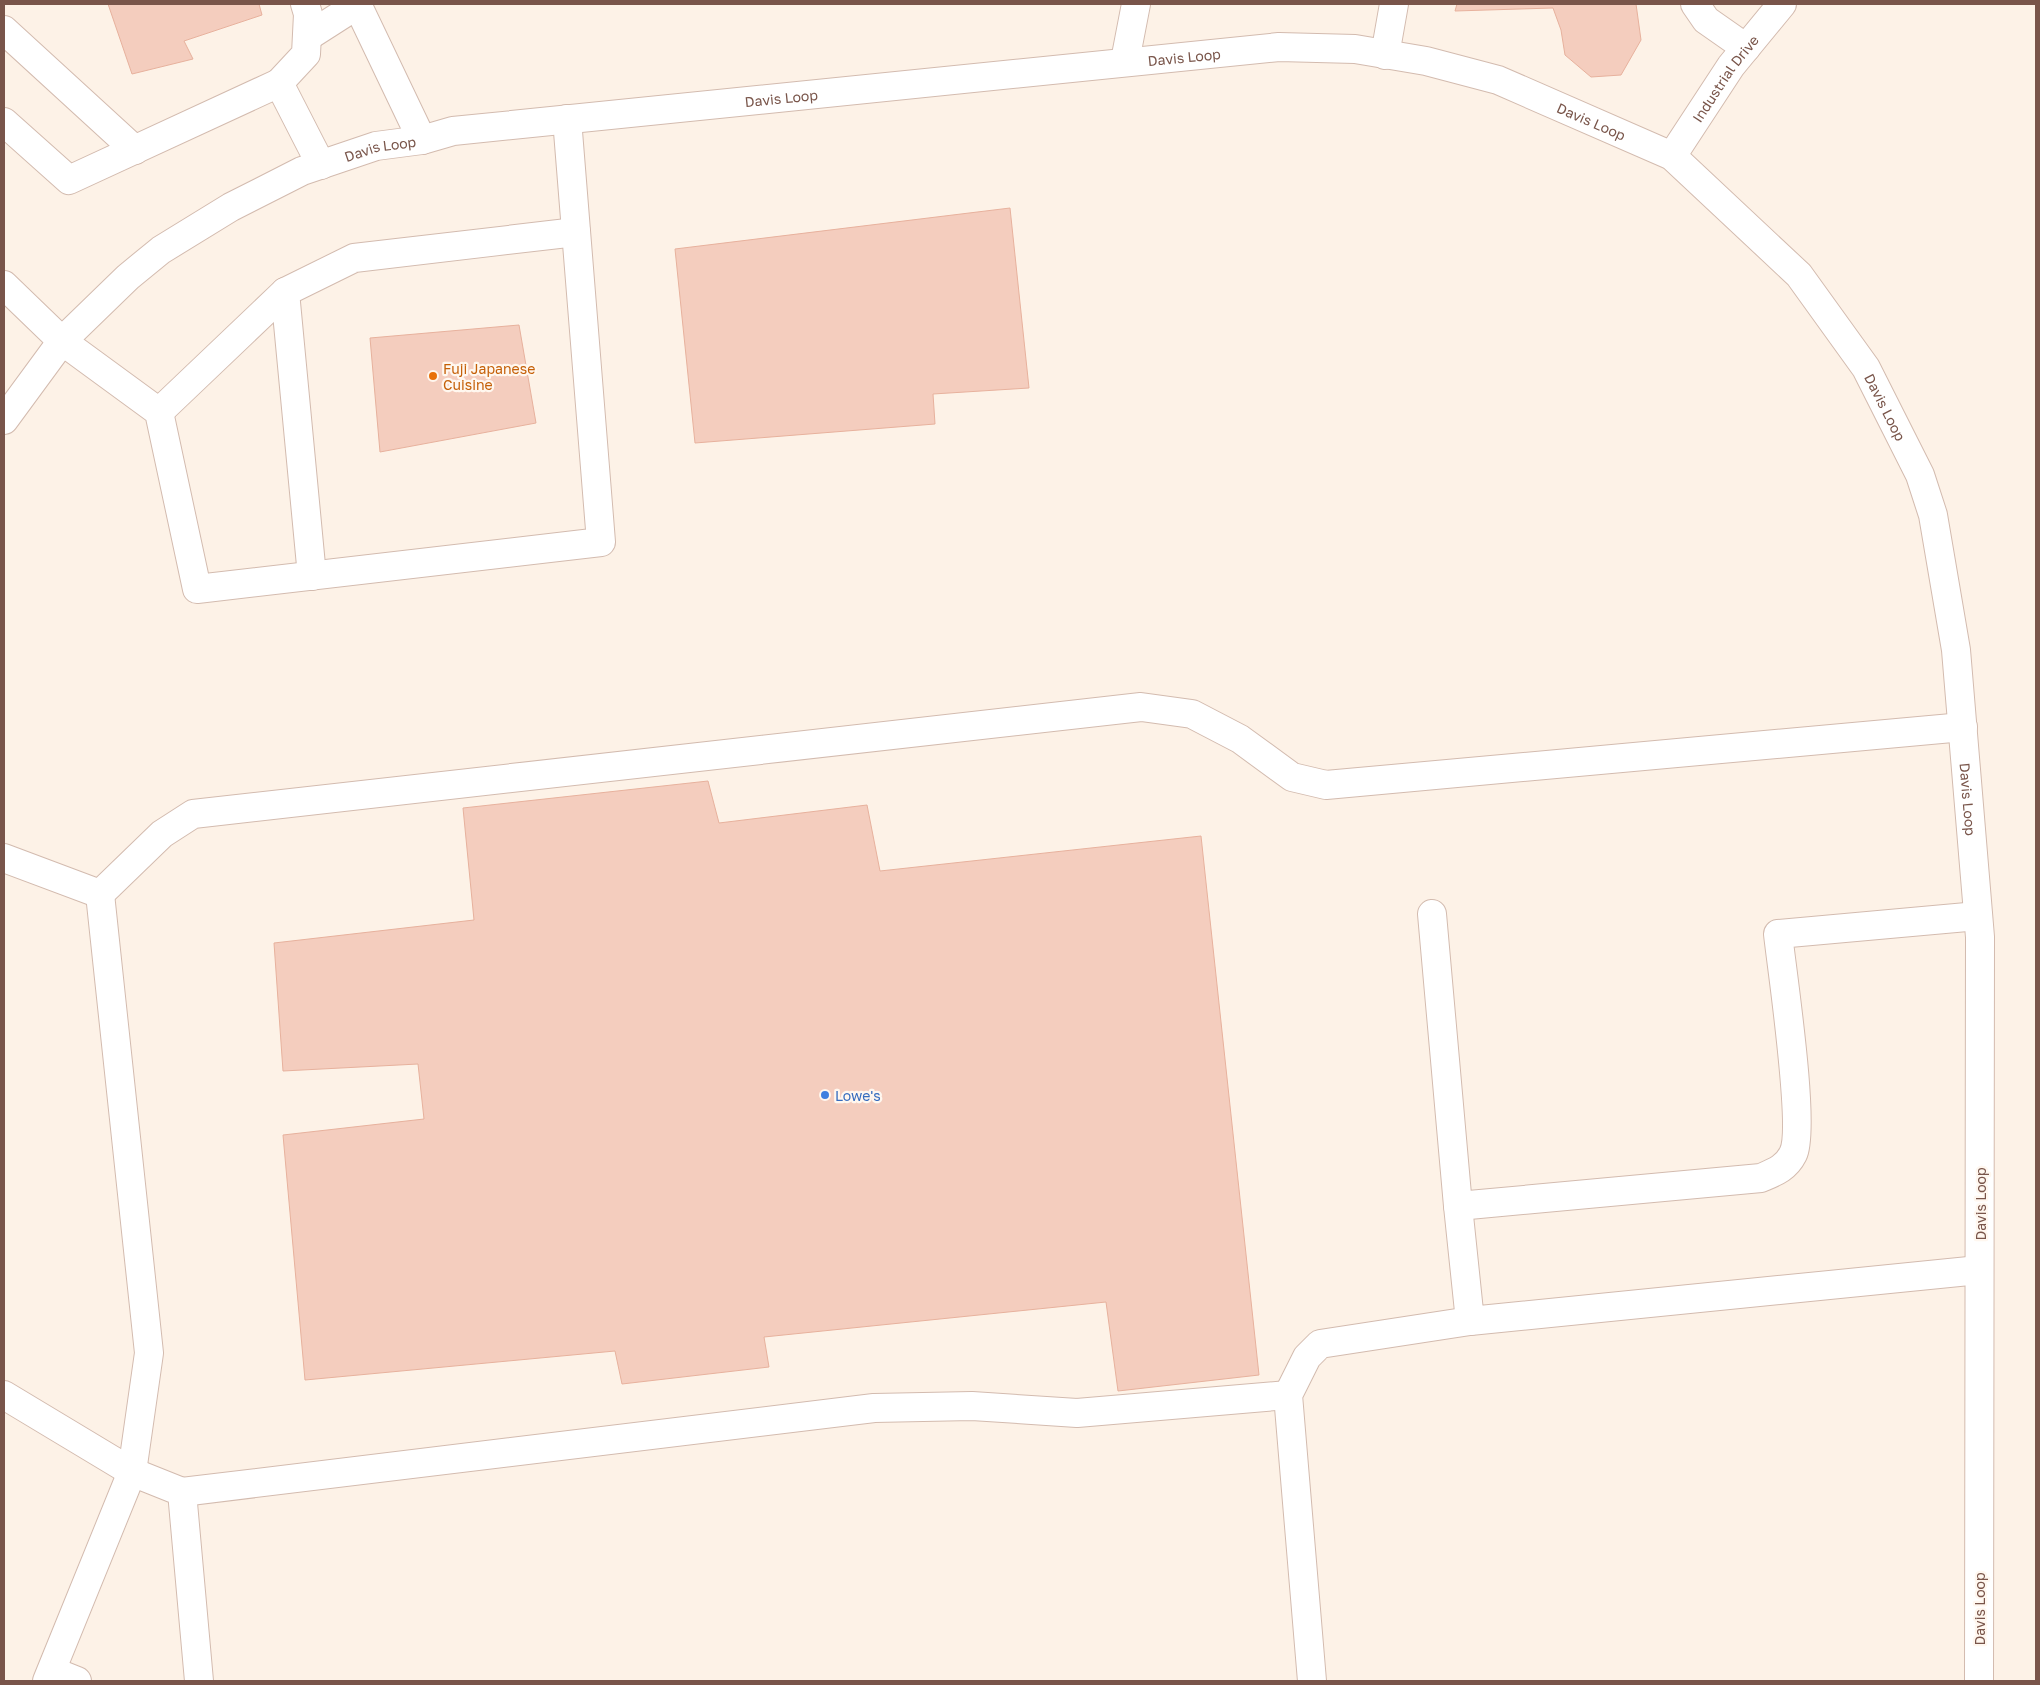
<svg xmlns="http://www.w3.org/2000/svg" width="2040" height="1685" font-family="'Golos Text',sans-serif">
<rect width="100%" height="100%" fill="#fdf2e7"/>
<!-- building -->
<g fill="#f4cdbe" stroke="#e7b19d">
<polygon points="108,4 259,4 262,15 184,41 193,59 132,74"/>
<polygon points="1457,4 1636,4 1641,40 1621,75 1591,77 1565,55 1561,30 1553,8 1455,11"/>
<polygon points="1010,208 1029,388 933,394 935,424 695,443 675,249"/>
<polygon points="519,325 536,423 380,452 370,338"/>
<polygon points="708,781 719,823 867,805 880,871 1201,836 1259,1375 1118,1391 1106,1302 764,1337 769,1367 622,1384 615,1351 305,1380 283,1135 424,1119 418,1064 283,1071 274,943 474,920 463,808"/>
</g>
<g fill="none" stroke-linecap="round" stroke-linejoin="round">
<defs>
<g id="minor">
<polyline points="357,4 422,140"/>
<polyline points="1695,4 1706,20 1746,48"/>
<polyline points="4,30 135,150"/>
<polyline points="307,37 357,5"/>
<polyline points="1385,55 1394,4"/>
<polyline points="1125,61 1136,4"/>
<polyline points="279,83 306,54 308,14 305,4"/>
<polyline points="4,122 69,180 279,83 321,165"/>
<path id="s1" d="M1672 156 1731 66 1782 4"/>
<polyline points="4,285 62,341 159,412 197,589 601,542 567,119"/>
<polyline points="285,292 312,576"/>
<polyline points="159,412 285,292 354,258 576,232"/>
<path id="s2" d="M4 420 62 341 128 277 161 250 231 207 302 171 376 146 422 140 453 131 1279 47 1355 49 1426 61 1498 80 1672 156 1799 275 1866 368 1920 475 1933 515 1956 650 1980 937 1979 1681"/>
<polyline points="4,858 100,894 162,834 193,814 1141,707 1192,714 1240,739 1292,777 1326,785 1963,727"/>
<path d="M1432 914 1458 1206 1761 1178C1775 1172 1786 1168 1793 1154 1806 1129 1782 971 1778 934L1978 916"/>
<polyline points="1458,1206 1470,1321 1979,1270"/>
<polyline points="4,1395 132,1472 182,1492 199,1681"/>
<polyline points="182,1492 874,1408 972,1406 1077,1413 1288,1395"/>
<polyline points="52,1671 77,1681"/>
<polyline points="47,1681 132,1472 149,1353 100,894"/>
<polyline points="1312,1681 1288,1395 1307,1357 1320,1344 1470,1321"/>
</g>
</defs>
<!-- minor casing -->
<use href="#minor" stroke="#d3bbaf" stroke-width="30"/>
<!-- minor -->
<use href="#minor" stroke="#fff" stroke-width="28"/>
</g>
<!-- markers -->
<circle fill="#e8710a" stroke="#fff7ef" stroke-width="2" cx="433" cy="376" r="5"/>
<circle fill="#3f7fe0" stroke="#fff7ef" stroke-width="2" cx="825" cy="1095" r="5"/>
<g text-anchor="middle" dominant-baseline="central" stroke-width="4.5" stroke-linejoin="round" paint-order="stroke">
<!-- street labels -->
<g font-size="14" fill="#79554a" stroke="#fff7ef">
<text stroke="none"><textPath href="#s2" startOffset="1286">Davis Loop</textPath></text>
<text stroke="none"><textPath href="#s1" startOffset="94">Industrial Drive</textPath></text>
<text stroke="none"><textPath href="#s2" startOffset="881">Davis Loop</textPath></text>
<text stroke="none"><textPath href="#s2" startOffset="1706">Davis Loop</textPath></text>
<text stroke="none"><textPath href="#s2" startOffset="476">Davis Loop</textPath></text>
<text stroke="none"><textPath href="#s2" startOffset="2126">Davis Loop</textPath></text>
<text stroke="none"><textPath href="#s2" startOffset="2531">Davis Loop</textPath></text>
<text transform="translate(1980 1204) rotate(-90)">Davis Loop</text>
<text transform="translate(1979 1609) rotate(-90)">Davis Loop</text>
</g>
<!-- food labels -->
<g font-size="14" fill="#c56008" stroke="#fff7ef" text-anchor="start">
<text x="443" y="368">Fuji Japanese<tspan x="443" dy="16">Cuisine</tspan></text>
</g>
<!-- shop labels -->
<g font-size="14" fill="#366cbe" stroke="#fff7ef" text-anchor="start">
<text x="835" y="1095">Lowe's</text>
</g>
</g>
<!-- border -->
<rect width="2040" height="1685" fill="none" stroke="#79554a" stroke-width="10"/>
</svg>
